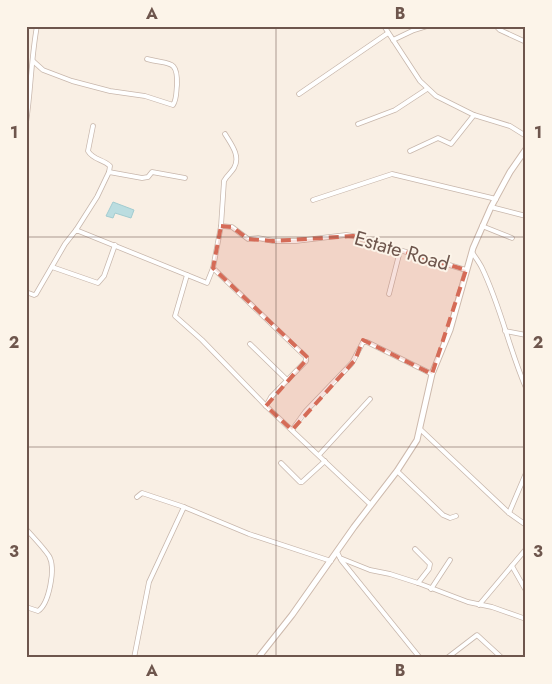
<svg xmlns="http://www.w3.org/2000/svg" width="552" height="684" font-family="Jost,sans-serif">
<rect width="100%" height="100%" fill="#f9efe4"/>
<!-- water -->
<polygon fill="#bbdde0" stroke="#a2ccd0" points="113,202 134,210 131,218 115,213 113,218 106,216"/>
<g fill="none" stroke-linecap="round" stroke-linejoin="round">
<defs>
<g id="street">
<polyline points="384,26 420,81 436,96 474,115 510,126 526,136"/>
<polyline points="496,26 500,30 526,42"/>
<polyline points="393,40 414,30 427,26"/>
<path d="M33 61 43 70 72 81 110 91 145 96 173 105C177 99 176 92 177 85 178 58 168 65 147 59"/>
<polyline points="299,94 388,33"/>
<path d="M26 123C31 91 31 58 37 26"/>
<polyline points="358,124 395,110 427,89"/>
<path d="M93 126 88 151C93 160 103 159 110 166L109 172"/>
<polyline points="410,151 438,138 451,144 474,115"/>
<polyline points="313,200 392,174 496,199"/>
<polyline points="491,207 526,216"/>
<polyline points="221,226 232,227 248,239 258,238 273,241 296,241 346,235 353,236 466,270"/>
<polyline points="482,226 512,238"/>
<polyline points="76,230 97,197 109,172 142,178 148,177 152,172 185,178"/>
<path d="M472 252C475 257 479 262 482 268 501 307 509 349 526 388"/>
<polyline points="52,267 98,283 104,276 115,245"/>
<path d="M213 268 221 226 224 181C227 175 231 173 234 168 241 156 231 144 225 134"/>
<polyline points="187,275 175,316 202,340 266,406 371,505"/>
<polyline points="26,292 34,295 36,294 65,244 76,230 207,283 213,268 306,357 306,361 271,397 266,406"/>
<polyline points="389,294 400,251"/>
<polyline points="505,331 526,335"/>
<polyline points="250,344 287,380"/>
<polyline points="420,429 509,513 526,525"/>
<polyline points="292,430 305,412 352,363 363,342 367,342 432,374"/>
<polyline points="319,455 370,399"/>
<polyline points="281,463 300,482 302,482 325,461"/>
<polyline points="397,471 443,515 450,518 456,516"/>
<polyline points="137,497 142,493 184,507 249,534 331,561"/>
<polyline points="509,513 526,473"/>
<path d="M26 529C34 538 43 547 49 556 56 568 49 604 38 611L26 607"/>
<polyline points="415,549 430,564 429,569 418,583"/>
<polyline points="337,552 340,558 370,570 390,574 418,583 468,602 492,607 526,619"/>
<polyline points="341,560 420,658"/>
<polyline points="512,566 525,589"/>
<polyline points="431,589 450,560"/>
<polyline points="479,605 526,549"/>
<polyline points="134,658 149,582 184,507"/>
<polyline points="447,658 477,635 502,658"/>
</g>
<polyline id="secondary" points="258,658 292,615 354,527 397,471 417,440 432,374 450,330 473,248 491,207 510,172 526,149"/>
</defs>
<!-- street casing -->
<use href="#street" stroke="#c8b7ac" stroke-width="5.5"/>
<!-- secondary casing -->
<use href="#secondary" stroke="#cdb9ac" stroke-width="7"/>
<!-- street -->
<use href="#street" stroke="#fff" stroke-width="4"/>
<!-- secondary -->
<use href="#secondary" stroke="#fff" stroke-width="5"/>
</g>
<!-- marked area -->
<path fill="#d56b57" fill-opacity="0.2" stroke="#d56b57" stroke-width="4" stroke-dasharray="10 6" stroke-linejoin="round" d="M221 226 232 227 248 239 273 241 353 236 466 270 432 374 363 340 355 360 292 430 266 406 308 358 213 268Z"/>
<!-- grid -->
<path fill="none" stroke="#6e564d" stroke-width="1" stroke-opacity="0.55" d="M276 26V658M26 237H526M26 447H526"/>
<g text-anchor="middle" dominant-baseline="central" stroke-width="4" stroke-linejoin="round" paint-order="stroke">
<!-- street labels -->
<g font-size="20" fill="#6e564d" stroke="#fcf4e9">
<text transform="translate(402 251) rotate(16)">Estate Road</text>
</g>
</g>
<!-- border -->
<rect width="552" height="684" fill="none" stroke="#fcf4e9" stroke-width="55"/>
<rect x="28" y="28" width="496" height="628" fill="none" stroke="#6e564d" stroke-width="2"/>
<g font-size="16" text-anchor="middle" font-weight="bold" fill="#6e564d">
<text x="152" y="19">A</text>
<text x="400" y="19">B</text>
<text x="14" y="138">1</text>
<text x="538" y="138">1</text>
<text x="14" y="348">2</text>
<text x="538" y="348">2</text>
<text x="14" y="557">3</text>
<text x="538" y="557">3</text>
<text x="152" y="676">A</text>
<text x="400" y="676">B</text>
</g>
</svg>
